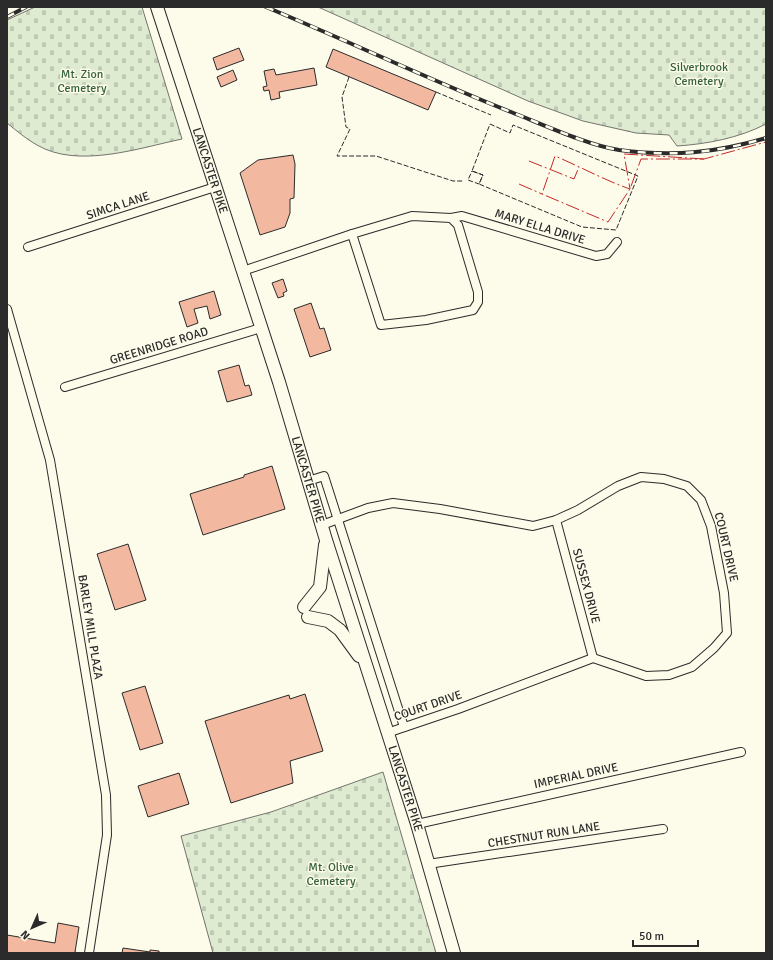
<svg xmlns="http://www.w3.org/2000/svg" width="773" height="960" font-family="Signika,sans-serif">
<defs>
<pattern id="cemetery-stones" width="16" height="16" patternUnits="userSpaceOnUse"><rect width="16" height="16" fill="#deebd1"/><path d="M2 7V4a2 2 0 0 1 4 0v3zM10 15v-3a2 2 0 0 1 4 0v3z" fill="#bfcab4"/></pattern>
</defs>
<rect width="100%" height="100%" fill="#fdfbea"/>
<!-- cemetery -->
<g fill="url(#cemetery-stones)" stroke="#74746e">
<path d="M35 7H142L182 139C139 148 78 169 37 145 26 139 17 131 7 123V20Z"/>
<path d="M318 7H766V124C739 138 707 144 677 146L669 135 636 133 583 121 528 101Z"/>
<polygon points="383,772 436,953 213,953 181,836 271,812"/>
</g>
<!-- building -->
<g fill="#f2b8a0" stroke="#2b2b2b">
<polygon points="239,48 244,60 217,70 213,58"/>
<polygon points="333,49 436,92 428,110 326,67"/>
<polygon points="314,68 317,85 279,92 280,98 271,100 269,90 264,91 263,87 267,86 264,71 274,69 276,75"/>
<polygon points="233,70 237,80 221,87 217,77"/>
<polygon points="293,155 295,164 294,198 290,199 290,213 285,227 260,235 240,173 258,160"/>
<polygon points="283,279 287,291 283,293 284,296 278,298 272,283"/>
<polygon points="214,291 221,315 210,319 207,306 194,309 198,323 187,327 179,302"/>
<polygon points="311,303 320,329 324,328 331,350 310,357 294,309"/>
<polygon points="239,365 245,386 249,385 252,395 227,402 218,371"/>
<polygon points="272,466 285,509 203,535 190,494 244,477 244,475"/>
<polygon points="128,544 146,600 115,610 97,554"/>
<polygon points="145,686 163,743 140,750 122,693"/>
<polygon points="305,694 323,751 290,761 293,783 231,803 205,721 289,695 290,699"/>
<polygon points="179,773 189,804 148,817 138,786"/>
<polygon points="58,923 79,927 75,952 78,953 7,953 7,935 55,943"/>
<polygon points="123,948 150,952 150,950 159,951 159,953 122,953"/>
</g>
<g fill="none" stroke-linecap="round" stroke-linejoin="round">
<defs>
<g id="street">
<polygon points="412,216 451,218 458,225 478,292 478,302 473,310 426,320 381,325 352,234"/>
<polyline points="451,218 462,216 596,256 607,254 617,242"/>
<polyline points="28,247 215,187"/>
<polyline points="243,271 352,234"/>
<polyline points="7,309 50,460 106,795 107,835 89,953"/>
<polyline points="65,387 261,328"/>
<polyline points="308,481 324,476 404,727"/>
<polyline points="556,520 593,658"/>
<polyline points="322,525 368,508 393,503 440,509 533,526 556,520 578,510 618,486 641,477 664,479 687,486 701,500 711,526 724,593 727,633 714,648 692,667 669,675 646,676 593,658 458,709 387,733"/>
<polyline points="417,824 741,752"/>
<polyline points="428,864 663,829"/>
</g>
<g id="primary">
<path id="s1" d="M157 7 279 382 326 540 417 824 454 953"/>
<polyline points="304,607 320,587 325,545"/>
<polyline points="308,617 328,621 340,630 359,656"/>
</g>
</defs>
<!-- street casing -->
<use href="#street" stroke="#2b2b2b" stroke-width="10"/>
<!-- primary casing -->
<use href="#primary" stroke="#2b2b2b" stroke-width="14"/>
<!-- street -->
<use href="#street" stroke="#fdfbea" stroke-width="8"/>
<!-- primary -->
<use href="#primary" stroke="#fdfbea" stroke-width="12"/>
<defs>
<g id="rail">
<path d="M266 7C348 41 428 79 511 112 542 124 587 145 619 150 673 157 715 153 766 138"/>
<polyline points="7,17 26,7"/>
</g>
</defs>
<!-- rail casing -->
<use href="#rail" stroke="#2b2b2b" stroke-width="4"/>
<!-- rail -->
<use href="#rail" stroke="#fdfbea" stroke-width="2.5" stroke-dasharray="8" stroke-linecap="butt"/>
<!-- fence -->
<g stroke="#2b2b2b" stroke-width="1" stroke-dasharray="5 2" stroke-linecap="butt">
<polyline points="349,77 342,97 346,127 350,129 337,156 376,156 453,181 463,181"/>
<polyline points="436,92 491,115"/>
<polygon points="490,124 510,133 513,125 638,176 616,230 582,227 479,184 483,175 472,171"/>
<polygon points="472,171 483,175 479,184 468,180"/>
</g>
<!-- power -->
<g stroke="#c62828" stroke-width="1" stroke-dasharray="14 3 2 3" stroke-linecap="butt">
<path d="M704 159 624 154 630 189C604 180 581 167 555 156L542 194 608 222 630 189 641 159H704L766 142"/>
<polyline points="529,161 574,179 579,167"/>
<polyline points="519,184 542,194"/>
</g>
</g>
<g text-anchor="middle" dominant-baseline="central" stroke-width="3" stroke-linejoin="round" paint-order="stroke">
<!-- park labels -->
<g font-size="12" fill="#34623c" stroke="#fdfbea">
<text x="699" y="67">Silverbrook<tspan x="699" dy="14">Cemetery</tspan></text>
<text x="82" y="74">Mt. Zion<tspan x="82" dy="14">Cemetery</tspan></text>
<text x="331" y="867">Mt. Olive<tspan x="331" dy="14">Cemetery</tspan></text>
</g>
<!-- street labels -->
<g font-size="12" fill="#2b2b2b" stroke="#fdfbea">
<text stroke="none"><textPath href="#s1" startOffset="172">LANCASTER PIKE</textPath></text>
<text transform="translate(118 206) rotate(-18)">SIMCA LANE</text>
<text transform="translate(540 227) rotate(17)">MARY ELLA DRIVE</text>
<text transform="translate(159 346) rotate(-17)">GREENRIDGE ROAD</text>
<text stroke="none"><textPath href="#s1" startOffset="496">LANCASTER PIKE</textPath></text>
<text transform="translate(726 547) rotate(77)">COURT DRIVE</text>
<text transform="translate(586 586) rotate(75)">SUSSEX DRIVE</text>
<text transform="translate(90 627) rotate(81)">BARLEY MILL PLAZA</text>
<text transform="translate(428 706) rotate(-19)">COURT DRIVE</text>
<text transform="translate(576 776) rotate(-12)">IMPERIAL DRIVE</text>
<text stroke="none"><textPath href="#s1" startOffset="820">LANCASTER PIKE</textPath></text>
<text transform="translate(544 835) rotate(-9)">CHESTNUT RUN LANE</text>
</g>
</g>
<!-- border -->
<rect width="773" height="960" fill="none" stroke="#2b2b2b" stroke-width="16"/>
<!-- north arrow -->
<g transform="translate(32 928) rotate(225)" stroke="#fdfbea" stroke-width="3" paint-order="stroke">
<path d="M0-3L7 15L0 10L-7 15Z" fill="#2b2b2b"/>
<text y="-6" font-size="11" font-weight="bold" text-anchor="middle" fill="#2b2b2b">N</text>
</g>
<!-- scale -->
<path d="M633 940v6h65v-6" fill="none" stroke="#2b2b2b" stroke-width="2"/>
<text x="639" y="940" font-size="12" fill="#2b2b2b" stroke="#fdfbea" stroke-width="3" paint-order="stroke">50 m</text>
</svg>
